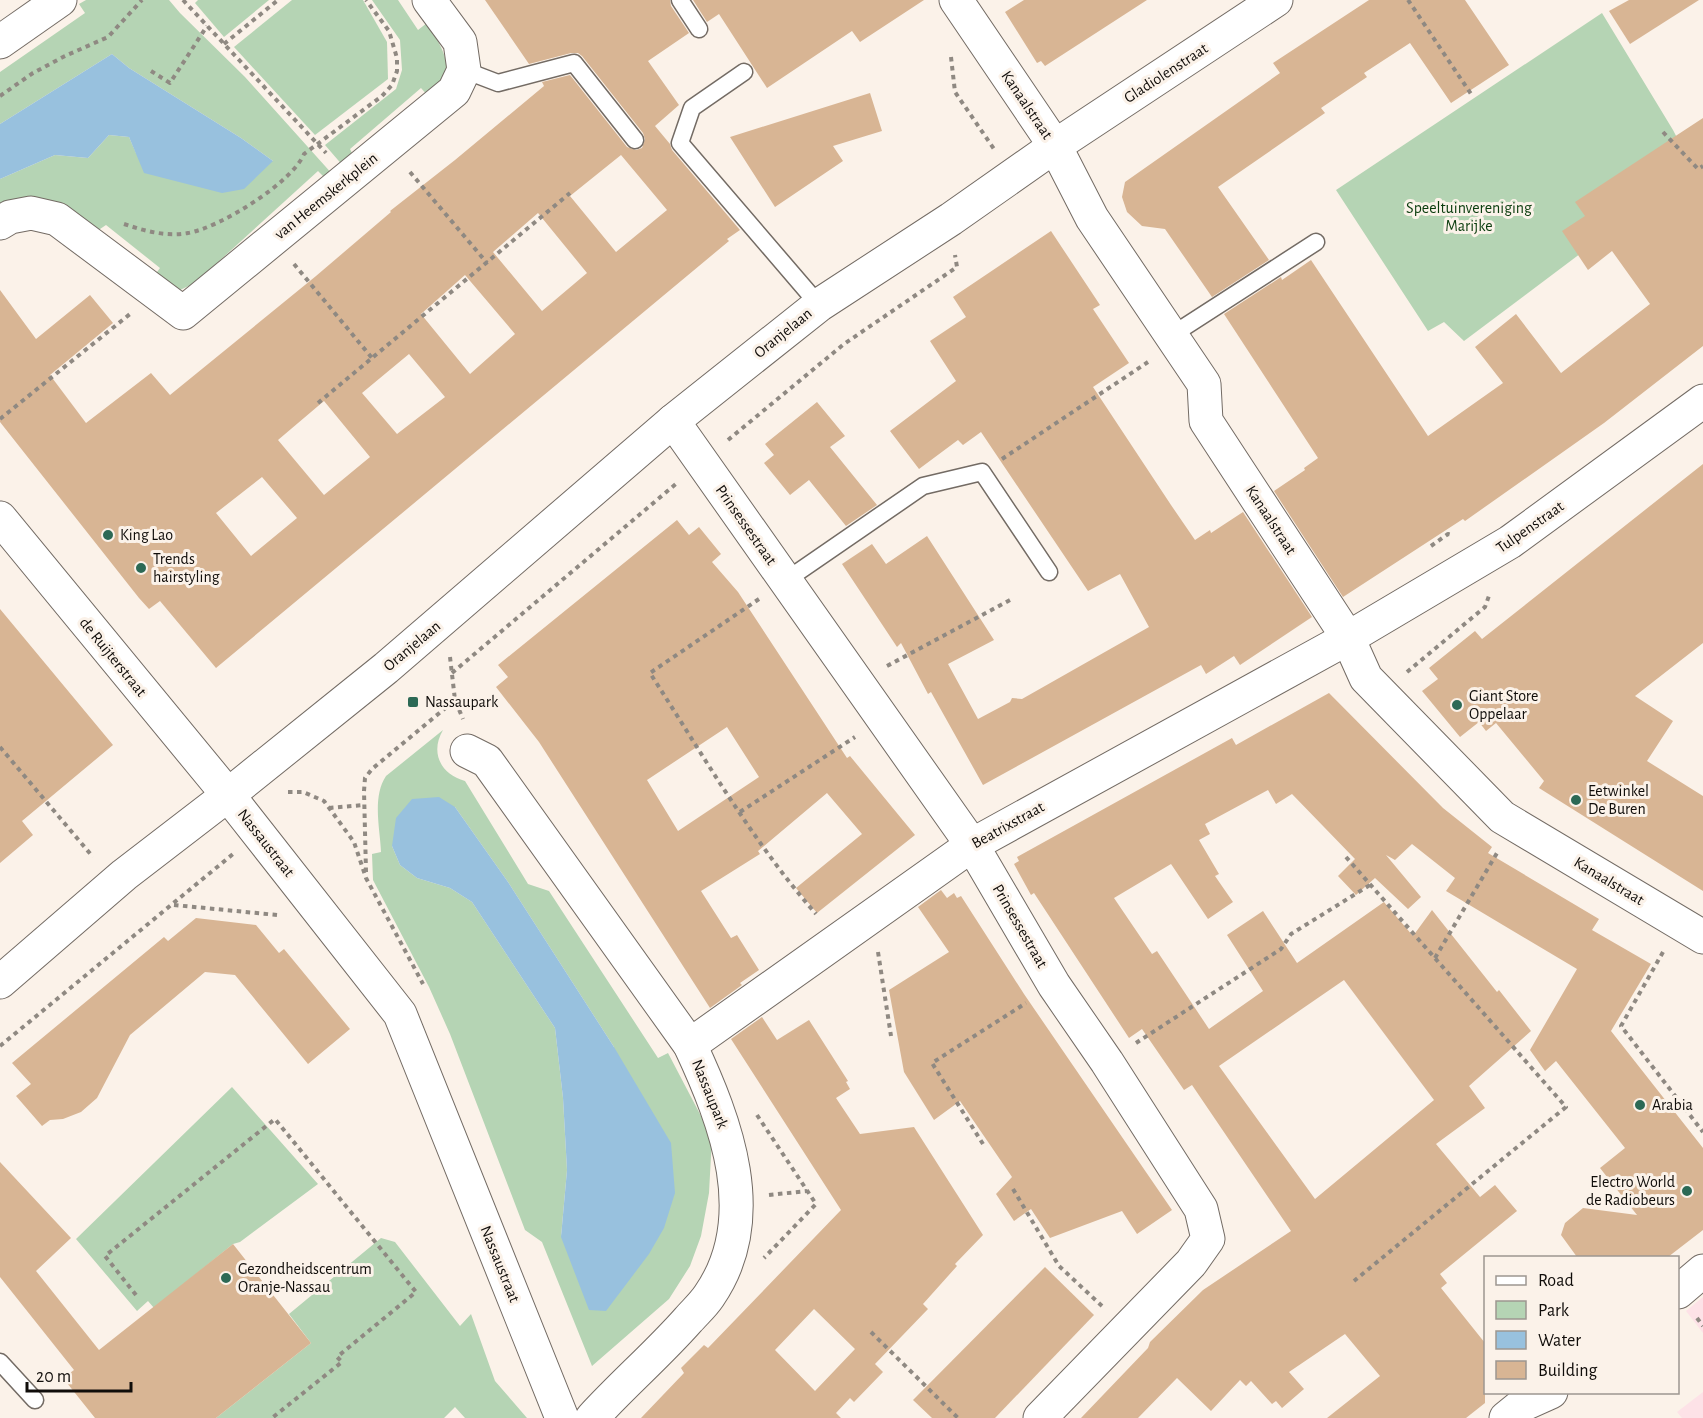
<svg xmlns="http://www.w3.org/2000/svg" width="1703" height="1418" font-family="'Alegreya Sans',sans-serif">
<rect width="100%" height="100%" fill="#fbf2e9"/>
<!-- commercial -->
<g fill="#fde2e7">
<polygon points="1703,1297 1703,1333 1686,1311"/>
<polygon points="1703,1392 1703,1418 1682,1418 1677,1412"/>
</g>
<!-- green -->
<g fill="#b5d4b4" fill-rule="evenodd">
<polygon points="86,0 169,0 180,13 245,77 334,176 328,181 318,171 195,283 180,290 165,285 154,276 160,268 106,225 97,231 49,200 22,202 0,211 0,179 55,155 88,158 109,135 129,137 136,153 273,161 241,138 129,68 112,54 0,124 0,72 85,13 79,4"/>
<polygon points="198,0 269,0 224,37 195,3"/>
<polygon points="292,0 363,0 387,42 388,79 315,135 234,47"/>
<path d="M372 0H398L418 30 427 23C443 49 461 74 428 96L421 88 350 149 355 159 344 167 325 145 396 89 402 70 400 40Z"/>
<polygon points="1602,13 1673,130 1693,169 1464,341 1444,322 1428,331 1336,190"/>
<path d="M443 730C430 752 440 774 465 781L528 884 549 891 658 1058 668 1053 712 1137 709 1193 701 1236 690 1266 669 1299 592 1366 542 1242 525 1230 450 1034 429 987 373 880 372 854 381 852C380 828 372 797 386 776ZM455 807 508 882 614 1047 561 1237 567 1170 563 1098 555 1028 472 902 450 888 417 878 400 865 392 846Z"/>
<polygon points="232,1087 318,1184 240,1242 233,1244 154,1308 148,1301 137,1311 76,1239"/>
<polygon points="381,1238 395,1242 460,1326 471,1314 495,1381 527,1418 465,1418 455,1407 444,1418 216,1418 311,1343 289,1314"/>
</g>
<!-- water -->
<g fill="#98c1de">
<polygon points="112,54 129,68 241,138 273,161 244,189 222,193 144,173 129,137 109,135 88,158 55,155 0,179 0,124"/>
<polygon points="439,797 455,807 508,882 614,1047 671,1143 675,1193 664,1228 649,1254 606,1311 589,1310 561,1237 567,1170 563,1098 555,1028 472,902 450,888 417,878 400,865 392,846 396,818 412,799"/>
</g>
<!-- building -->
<g fill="#d8b594" fill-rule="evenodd">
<path d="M485 0H670L671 6 689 33 648 61 679 105 655 126 670 144 672 150 740 230 727 239 729 241 216 668 160 601 149 609 139 598 0 422V290L36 339 90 295 113 323 50 375 86 423 151 373 170 395 316 276 391 212 390 211 455 160 544 86 542 82 570 75 627 147 636 150 642 148 645 139 643 133 582 56 578 53H571L529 64ZM621 155 667 210 616 252 570 196ZM538 213 587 273 542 311 493 252ZM465 275 515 334 470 374 421 314ZM409 354 445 397 397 434 362 393ZM324 401 370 457 324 495 278 440ZM262 477 297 518 251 556 216 513Z"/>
<polygon points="693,0 924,0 860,42 852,31 767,88 719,14 707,22"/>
<polygon points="1024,0 1147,0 1045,66 1041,61 1037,63 1005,12"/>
<polygon points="1369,0 1465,0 1509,65 1451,103 1410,43 1364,73 1367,77 1321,108 1325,113 1218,187 1269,260 1212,297 1165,229 1142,226 1127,212 1122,197 1125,182 1280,73 1273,63"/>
<polygon points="1629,0 1699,0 1630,44 1609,11"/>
<polygon points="870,93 882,131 833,146 843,161 775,207 730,137"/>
<polygon points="1703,118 1703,346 1604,423 1465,521 1463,519 1343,597 1274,491 1305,470 1304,468 1318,458 1224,314 1281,277 1282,280 1311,260 1428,436 1503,383 1475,347 1516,314 1561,373 1650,304 1612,251 1588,270 1562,231 1585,216 1575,202"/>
<polygon points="1051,231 1100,305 1093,309 1129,363 1093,387 1171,505 1195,540 1210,530 1211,533 1243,512 1312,617 1240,665 1234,656 1206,674 1201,665 983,785 931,692 928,694 901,643 897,647 842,564 872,544 886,564 927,536 994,640 948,664 978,719 1010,702 1012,698 1022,699 1149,627 1120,574 1088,591 981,432 963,445 958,440 919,469 890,431 956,381 930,341 966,317 953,297"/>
<polygon points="817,402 845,436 830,447 877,505 846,526 809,480 790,495 764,463 774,455 765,444"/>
<polygon points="1703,464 1703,643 1635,696 1673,721 1647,761 1703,796 1703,891 1539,788 1544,781 1496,723 1486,731 1479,722 1460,737 1422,691 1438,679 1429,668 1475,631 1482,639"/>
<path d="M677 520 689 535 699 527 721 554 712 562 738 592 847 758 850 756 915 835 817 913 796 888 862 834 827 793 758 851 760 854 701 891 731 938 737 935 759 970 740 983 742 985 710 1008 539 742 496 687 508 677 498 665ZM727 727 759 777 678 831 647 780Z"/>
<polygon points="0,609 113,745 22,821 33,835 0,863"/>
<path d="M1329 693 1443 808 1492 847 1488 853 1599 919 1592 930 1651 964 1611 1031 1703 1148V1230L1668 1257H1577L1561 1235 1565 1223 1583 1208 1637 1215 1600 1168 1625 1148 1556 1061 1545 1071 1530 1050 1577 969 1446 891 1455 878 1412 844 1395 860 1386 855 1421 897 1408 909 1375 878 1356 895 1338 876 1355 859 1292 794 1276 804 1268 790 1205 824 1210 834 1199 840 1219 874 1215 876 1233 902 1208 919 1171 864 1114 898 1152 954 1157 951 1209 1029 1263 991 1227 935 1263 911 1297 963 1384 902 1413 936 1432 910 1497 992 1499 990 1531 1031 1469 1086 1485 1108 1436 1144 1480 1197 1495 1185 1517 1211 1440 1274 1447 1283 1441 1288 1485 1343V1403L1466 1418H1327L1380 1376 1345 1334 1289 1372 1304 1389 1282 1408 1276 1401 1272 1404 1251 1381 1246 1386 1240 1380 1211 1411 1177 1378 1138 1418H1081L1148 1348 1150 1342 1203 1290 1291 1231 1192 1085 1184 1090 1142 1029 1129 1038 1034 893 1031 895 1014 864 1019 861 1017 857 1232 738 1236 745ZM1344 980 1434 1100 1315 1199 1219 1066Z"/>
<polygon points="941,890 947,898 954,893 957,898 961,896 1024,994 1172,1210 1137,1234 1122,1211 1050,1238 1031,1209 1014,1221 996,1194 1012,1177 960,1101 934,1120 904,1072 889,990 949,952 918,907"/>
<polygon points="196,918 256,925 279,953 284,949 350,1029 308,1064 235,975 205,972 130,1035 97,1098 81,1112 63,1119 50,1120 42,1126 16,1096 31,1084 12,1063 164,937 168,941"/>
<path d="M762 1017 777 1040 809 1020 848 1081 846 1082 850 1089 836 1098 860 1134 914 1127 983 1235 955 1264 957 1266 923 1304 928 1309 875 1364 883 1372 854 1402 850 1398 836 1413 841 1418H641L684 1373 681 1368 704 1345 708 1348 841 1210 731 1039ZM814 1309 855 1349 815 1391 775 1350Z"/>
<polygon points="0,1162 71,1238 36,1271 99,1350 233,1244 311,1343 216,1418 95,1418 63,1378 74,1370 0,1277"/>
<polygon points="1045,1267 1094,1315 995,1418 932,1418 913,1400"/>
</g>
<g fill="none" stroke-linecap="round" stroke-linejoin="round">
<defs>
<g id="service">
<polyline points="680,0 699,29"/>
<polyline points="464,70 498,83 574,63 635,140"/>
<polyline points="744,72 692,108 680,143 819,305"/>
<polyline points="1172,335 1316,242"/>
<polyline points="785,581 923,486 982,472 1049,572"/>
<polyline points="0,1362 35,1400"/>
</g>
<g id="minor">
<polyline points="0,42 60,0"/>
<polyline points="1055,146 1092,218 1204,384 1206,421 1348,638 1366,678 1502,817 1703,937"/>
<polyline points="0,223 10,217 31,213 57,219 183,313 454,91 464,70 460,42 429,0"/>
<polyline points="673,421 972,845 1054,985 1107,1062 1201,1209 1208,1239 1191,1263 1040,1418"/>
<polyline points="0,518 228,795"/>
<path d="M467 751 487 761 690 1045C726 1122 763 1218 709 1296 703 1305 695 1312 688 1320 658 1354 623 1384 592 1418"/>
<polyline points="690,1045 972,845 1348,638 1510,542 1703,401"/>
<polyline points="1678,1292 1703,1271"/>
<polyline points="1506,1418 1522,1405 1551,1392"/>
</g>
<polyline id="tertiary" points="956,0 1055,146"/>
<g id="secondary">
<polyline points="228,795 400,1014 562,1418"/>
<polyline points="0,982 124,875 228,795 386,668 673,421 819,305 951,219 1055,146 1276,0"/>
</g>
</defs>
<!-- service casing -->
<use href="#service" stroke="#736b64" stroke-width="19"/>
<!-- minor casing -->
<use href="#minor" stroke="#736b64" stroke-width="35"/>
<!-- tertiary casing -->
<use href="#tertiary" stroke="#736b64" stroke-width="35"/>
<!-- secondary casing -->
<use href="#secondary" stroke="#736b64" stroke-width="35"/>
<!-- path -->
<g stroke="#8f8982" stroke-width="4" stroke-dasharray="4.5 4.5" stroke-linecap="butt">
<polyline points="183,0 326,153"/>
<polyline points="1408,0 1471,94"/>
<polyline points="224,44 278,0"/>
<polyline points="951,57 955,92 994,149"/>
<polyline points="151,71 170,83 207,26"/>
<polyline points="0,96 33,73 65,56 108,37 142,0"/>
<polyline points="1663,132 1698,169 1703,166"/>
<polyline points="410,172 487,263"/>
<path d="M124 224C145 231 166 237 188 233 219 228 292 183 304 154L382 96 392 85 397 71V58L389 31 366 0"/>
<polyline points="294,264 372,358"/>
<polyline points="318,403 570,193"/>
<polyline points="0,419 130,314"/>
<polyline points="728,440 844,344 957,267 955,255"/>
<polyline points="1002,459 1148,362"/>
<polyline points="1431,546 1448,534 1452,535"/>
<path d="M759 599 650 673C703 755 752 841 816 914"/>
<polyline points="450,657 455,700 463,719"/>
<polyline points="887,666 1012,599"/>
<polyline points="1407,672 1485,607 1490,593"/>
<polyline points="452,673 677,483"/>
<polyline points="0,747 93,857"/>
<polyline points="288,792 303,792 324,801 354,842 366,878 423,984"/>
<polyline points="329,808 364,805"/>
<polyline points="740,812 855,737"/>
<polyline points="1346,857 1566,1107 1354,1281"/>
<polyline points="366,872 364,791 365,778 372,769 455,700"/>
<polyline points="174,905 277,915"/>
<polyline points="878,952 891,1036"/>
<polyline points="1663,952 1621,1026 1703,1132"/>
<polyline points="1435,958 1497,853"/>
<polyline points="1136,1043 1281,949 1291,934 1370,885"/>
<polyline points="0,1046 233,854"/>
<polyline points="757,1115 816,1204 764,1258"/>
<polyline points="983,1144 932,1063 1026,1003"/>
<polyline points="1013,1189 1059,1266 1102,1306"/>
<polyline points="769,1195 807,1191"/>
<polyline points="136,1295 105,1256 275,1119 416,1292 337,1357 342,1362 272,1418"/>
<polyline points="1697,1318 1703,1326"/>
<polyline points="871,1332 958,1418"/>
</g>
<!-- service -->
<use href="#service" stroke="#fff" stroke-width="16"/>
<!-- minor -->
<use href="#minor" stroke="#fff" stroke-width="33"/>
<!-- tertiary -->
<use href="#tertiary" stroke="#fff" stroke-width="33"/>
<!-- secondary -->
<use href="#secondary" stroke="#fff" stroke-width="33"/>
</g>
<!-- markers -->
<g fill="#2c6955" stroke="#fbf2e9" stroke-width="2">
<circle cx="108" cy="535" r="6"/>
<circle cx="141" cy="568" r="6"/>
<rect x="407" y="696" width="12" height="12" rx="3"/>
<circle cx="1457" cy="705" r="6"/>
<circle cx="1576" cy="800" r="6"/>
<circle cx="1640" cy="1105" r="6"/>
<circle cx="1687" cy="1191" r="6"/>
<circle cx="226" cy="1278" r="6"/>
</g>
<g text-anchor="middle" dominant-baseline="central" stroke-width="6" stroke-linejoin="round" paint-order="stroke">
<!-- street labels -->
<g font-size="16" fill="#100d0a" stroke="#fbf2e9">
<text transform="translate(1166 73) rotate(-33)">Gladiolenstraat</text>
<text transform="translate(1027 105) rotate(56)">Kanaalstraat</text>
<text transform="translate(326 196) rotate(-39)">van Heemskerkplein</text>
<text transform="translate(783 333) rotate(-39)">Oranjelaan</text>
<text transform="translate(1271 520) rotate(57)">Kanaalstraat</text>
<text transform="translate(746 525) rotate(55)">Prinsessestraat</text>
<text transform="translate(1530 527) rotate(-35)">Tulpenstraat</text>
<text transform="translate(412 646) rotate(-40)">Oranjelaan</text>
<text transform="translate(113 657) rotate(51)">de Ruijterstraat</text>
<text transform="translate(1008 825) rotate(-29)">Beatrixstraat</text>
<text transform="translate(266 843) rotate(52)">Nassaustraat</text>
<text transform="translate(1609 881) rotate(31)">Kanaalstraat</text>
<text transform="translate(1020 926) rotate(60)">Prinsessestraat</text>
<text transform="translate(710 1094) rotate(68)">Nassaupark</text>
<text transform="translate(500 1264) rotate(68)">Nassaustraat</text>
</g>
<!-- park labels -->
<g font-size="16" fill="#0a3c0d" stroke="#fbf2e9">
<text x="1469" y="208">Speeltuinvereniging<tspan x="1469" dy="18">Marijke</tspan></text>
</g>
<!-- poi labels -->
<g font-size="16" fill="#100d0a" stroke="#fbf2e9" text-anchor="start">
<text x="120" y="535">King Lao</text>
<text x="153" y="559">Trends<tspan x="153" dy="18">hairstyling</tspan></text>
<text x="1469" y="696">Giant Store<tspan x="1469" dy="18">Oppelaar</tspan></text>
<text x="425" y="702">Nassaupark</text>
<text x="1588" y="791">Eetwinkel<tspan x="1588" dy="18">De Buren</tspan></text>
<text x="1652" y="1105">Arabia</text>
<text x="1675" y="1182" text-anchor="end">Electro World<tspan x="1675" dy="18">de Radiobeurs</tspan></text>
<text x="238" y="1269">Gezondheidscentrum<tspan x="238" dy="18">Oranje-Nassau</tspan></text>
</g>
</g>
<!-- legend -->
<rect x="1484" y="1256" width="195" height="138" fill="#fbf2e9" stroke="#9d9690" stroke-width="1.5"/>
<rect x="1496" y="1276" width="30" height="9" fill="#ffffff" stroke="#9d9690" stroke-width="1.5"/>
<text x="1538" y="1286" font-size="18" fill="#100d0a">Road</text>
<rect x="1496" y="1301" width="30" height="18" fill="#b5d4b4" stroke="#9d9690" stroke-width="1.5"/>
<text x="1538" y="1316" font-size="18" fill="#100d0a">Park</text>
<rect x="1496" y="1331" width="30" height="18" fill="#98c1de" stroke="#9d9690" stroke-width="1.5"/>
<text x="1538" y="1346" font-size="18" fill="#100d0a">Water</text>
<rect x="1496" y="1361" width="30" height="18" fill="#d8b594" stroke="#9d9690" stroke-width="1.5"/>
<text x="1538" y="1376" font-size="18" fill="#100d0a">Building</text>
<!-- scale -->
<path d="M27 1382v9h104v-9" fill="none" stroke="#100d0a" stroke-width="3"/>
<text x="36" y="1382" font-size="18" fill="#100d0a" stroke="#fbf2e9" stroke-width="4.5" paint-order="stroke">20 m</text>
</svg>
